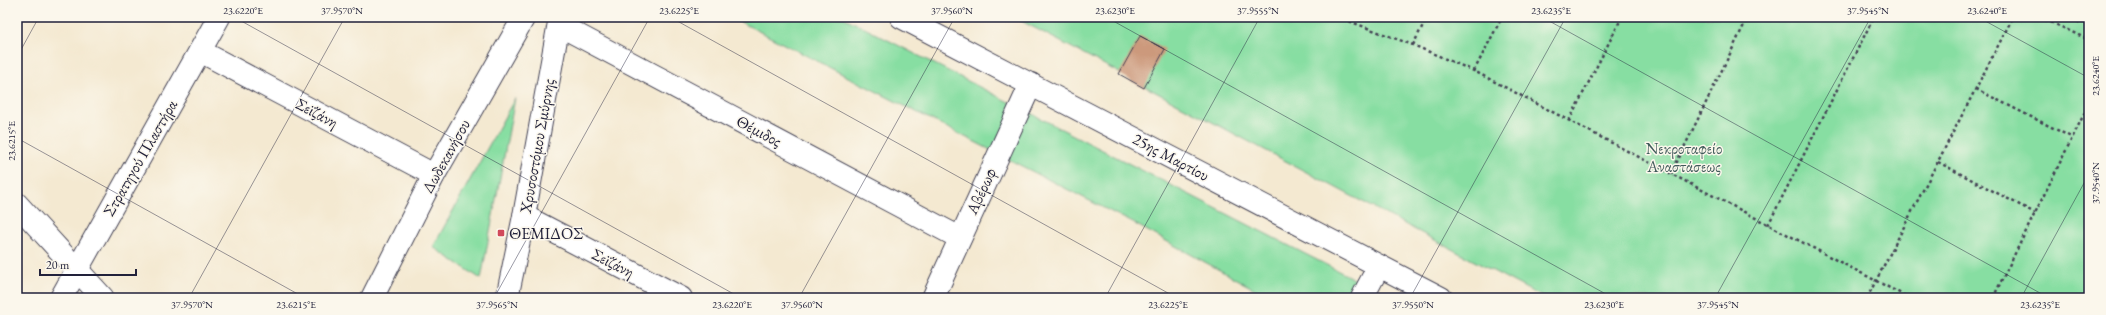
<svg xmlns="http://www.w3.org/2000/svg" width="2106" height="315" font-family="'EB Garamond',serif">
<rect width="100%" height="100%" fill="#fbf7ec"/>
<filter id="ink" filterUnits="userSpaceOnUse"><feTurbulence type="fractalNoise" baseFrequency=".025" numOctaves="2"/><feDisplacementMap in="SourceGraphic" scale="8" xChannelSelector="R" yChannelSelector="G"/><feConvolveMatrix kernelMatrix="1 2 1 2 8 2 1 2 1" color-interpolation-filters="sRGB"/></filter>
<filter id="wash" filterUnits="userSpaceOnUse"><feTurbulence type="fractalNoise" baseFrequency=".012" numOctaves="4" result="noise"/><feDisplacementMap in="SourceGraphic" scale="16" xChannelSelector="R" yChannelSelector="G"/><feGaussianBlur stdDeviation="0.9" result="paint"/><feColorMatrix in="noise" values="0 0 0 0 0 0 0 0 0 0 0 0 0 0 0 0 0 1.4 0 .05"/><feComposite in="paint" operator="in"/></filter>
<g filter="url(#wash)">
<rect width="100%" height="100%" fill="#f4e9d1"/>
<!-- green -->
<g fill="#87dea2" stroke="#54806e">
<polygon points="731,17 843,17 1391,298 1271,298 1135,224"/>
<polygon points="1014,17 2089,17 2089,298 1544,298"/>
<polygon points="515,98 481,279 433,247"/>
</g>
<g id="blocks">
<!-- building -->
<g fill="#cc997b">
<polygon points="2068,17 2082,17 2079,23"/>
<polygon points="1140,36 1165,49 1144,88 1119,74"/>
</g>
</g>
</g>
<g filter="url(#ink)">
<use href="#blocks" fill-opacity="0" stroke="#424052" stroke-width="1"/>
<g fill="none" stroke-linecap="round" stroke-linejoin="round">
<defs>
<g id="minor">
<polyline points="901,17 1441,298"/>
<polyline points="559,25 960,238"/>
<polyline points="200,51 434,175"/>
<polyline points="17,204 103,298"/>
<polyline points="524,216 681,298"/>
<polyline points="61,298 219,17"/>
<polyline points="372,298 434,175 524,17"/>
<polyline points="507,298 524,216 560,17"/>
<polyline points="933,298 1031,84"/>
<polyline points="1362,298 1379,266"/>
</g>
</defs>
<!-- minor casing -->
<use href="#minor" stroke="#424052" stroke-width="24"/>
<!-- path -->
<g stroke="#424052" stroke-width="2.5" stroke-dasharray="3 3" stroke-linecap="butt">
<polyline points="1338,17 1413,45 1474,71 1909,298"/>
<polyline points="2040,17 2089,40"/>
<polyline points="1413,45 1427,17"/>
<polyline points="1474,71 1502,17"/>
<polyline points="1976,89 2073,138"/>
<polyline points="1569,121 1622,17"/>
<polyline points="1938,162 2035,213"/>
<polyline points="1671,174 1748,17"/>
<polyline points="1768,225 1874,17"/>
<polyline points="1867,298 2013,17"/>
<polyline points="1993,298 2089,104"/>
</g>
<!-- minor -->
<use href="#minor" stroke="#fff" stroke-width="22"/>
</g>
</g>
<!-- ticks -->
<path fill="none" stroke="#22223b" stroke-width="1" stroke-opacity="0.45" d="M234 17 741 298M670 17 1177 298M1106 17 1613 298M1542 17 2049 298M1978 17 2089 78M17 57 39 17M17 138 305 298M189 298 345 17M494 298 650 17M799 298 955 17M1105 298 1260 17M1410 298 1566 17M1715 298 1871 17M2021 298 2089 174"/>
<!-- markers -->
<rect fill="#d1495b" stroke="#fbf7ec" stroke-width="1.5" x="497" y="229" width="8" height="8" rx="2"/>
<g text-anchor="middle" dominant-baseline="central" stroke-width="3" stroke-linejoin="round" paint-order="stroke">
<!-- street labels -->
<g font-size="16" fill="#22223b" stroke="#fbf7ec">
<text transform="translate(317 113) rotate(28)">Σεϊζάνη</text>
<text transform="translate(759 131) rotate(28)">Θέμιδος</text>
<text transform="translate(537 146) rotate(-80)">Χρυσοστόμου Σμύρνης</text>
<text transform="translate(446 156) rotate(-61)">Δωδεκανήσου</text>
<text transform="translate(1171 157) rotate(28)">25ης Μαρτίου</text>
<text transform="translate(140 158) rotate(-60)">Στρατηγού Πλαστήρα</text>
<text transform="translate(981 191) rotate(-65)">Αβέρωφ</text>
<text transform="translate(613 263) rotate(27)">Σεϊζάνη</text>
</g>
<!-- park labels -->
<g font-size="16" fill="#405a5a" stroke="#fbf7ec">
<text x="1684" y="148">Νεκροταφείο<tspan x="1684" dy="18">Αναστάσεως</tspan></text>
</g>
<!-- poi labels -->
<g font-size="16" fill="#22223b" stroke="#fbf7ec" text-anchor="start">
<text x="509" y="233">ΘΕΜΙΔΟΣ</text>
</g>
</g>
<!-- margin -->
<rect width="2106" height="315" fill="none" stroke="#fbf7ec" stroke-width="44"/>
<!-- scale -->
<path d="M40 269v6h96v-6" fill="none" stroke="#22223b" stroke-width="2"/>
<text x="46" y="269" font-size="12" fill="#22223b" stroke="#fbf7ec" stroke-width="3" paint-order="stroke">20 m</text>
<rect x="22" y="22" width="2062" height="271" fill="none" stroke="#22223b" stroke-width="1.5"/>
<g font-size="10" text-anchor="middle" fill="#22223b">
<text x="243" y="14">23.6220°E</text>
<text x="342" y="14">37.9570°N</text>
<text x="679" y="14">23.6225°E</text>
<text x="952" y="14">37.9560°N</text>
<text x="1115" y="14">23.6230°E</text>
<text x="1258" y="14">37.9555°N</text>
<text x="1551" y="14">23.6235°E</text>
<text x="1868" y="14">37.9545°N</text>
<text x="1987" y="14">23.6240°E</text>
<text transform="translate(2095 76) rotate(-90)" y="4">23.6240°E</text>
<text transform="translate(11 141) rotate(-90)" y="4">23.6215°E</text>
<text transform="translate(2095 183) rotate(-90)" y="4">37.9540°N</text>
<text x="192" y="308">37.9570°N</text>
<text x="296" y="308">23.6215°E</text>
<text x="497" y="308">37.9565°N</text>
<text x="732" y="308">23.6220°E</text>
<text x="802" y="308">37.9560°N</text>
<text x="1168" y="308">23.6225°E</text>
<text x="1413" y="308">37.9550°N</text>
<text x="1604" y="308">23.6230°E</text>
<text x="1718" y="308">37.9545°N</text>
<text x="2040" y="308">23.6235°E</text>
</g>
</svg>
